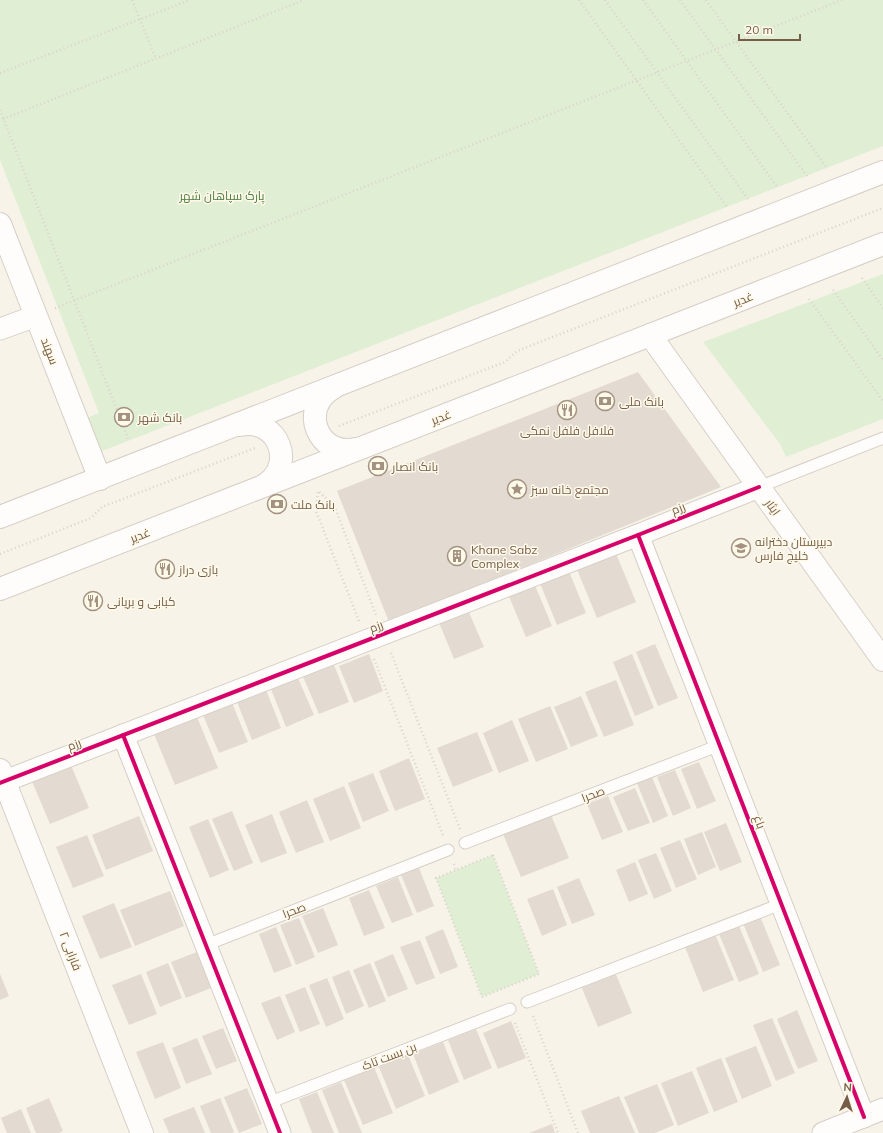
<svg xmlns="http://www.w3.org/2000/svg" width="883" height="1133" font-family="Mulish,Cairo,sans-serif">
<rect width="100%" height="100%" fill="#f7f3e9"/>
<!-- green -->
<g fill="#e0efd3">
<polygon points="0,0 883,0 883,146 92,455 79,421 99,413 0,160"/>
<polygon points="883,274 883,419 786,457 780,444 703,342"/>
<polygon points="493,855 539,974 482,997 436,878"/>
</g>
<!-- building -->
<g fill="#e3dbd1">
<polygon points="638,372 721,487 389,622 337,491"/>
<polygon points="615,551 636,602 597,618 576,567"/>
<polygon points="568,569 586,613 557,625 539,581"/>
<polygon points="534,583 552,626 526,637 508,594"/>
<polygon points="467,608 484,647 454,659 438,620"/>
<polygon points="655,644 678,698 658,706 636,652"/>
<polygon points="369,654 383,691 354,703 339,666"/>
<polygon points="632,654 654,708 635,716 613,662"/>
<polygon points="332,660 349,702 319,714 301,672"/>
<polygon points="298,678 314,715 286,727 271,689"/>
<polygon points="616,680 634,725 604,737 585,692"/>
<polygon points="266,690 281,728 252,740 237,702"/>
<polygon points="581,696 598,736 571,747 554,707"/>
<polygon points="232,703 248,742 219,753 203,715"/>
<polygon points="550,706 568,749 536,762 518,719"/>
<polygon points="197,717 218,768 175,785 154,734"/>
<polygon points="512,720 529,761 499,773 483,733"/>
<polygon points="477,732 493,771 453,787 437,748"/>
<polygon points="409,758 425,799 395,811 379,771"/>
<polygon points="699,762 716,801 697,809 681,769"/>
<polygon points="70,763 89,808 50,824 31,779"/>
<polygon points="675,770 691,808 673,816 657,777"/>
<polygon points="373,773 389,811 363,822 348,783"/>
<polygon points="652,777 668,816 653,823 637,783"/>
<polygon points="344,786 361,828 330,841 313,799"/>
<polygon points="635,788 650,823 628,831 613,797"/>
<polygon points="608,796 623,832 602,840 587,804"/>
<polygon points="307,800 324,842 296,853 279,812"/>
<polygon points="232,811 253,863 234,871 212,819"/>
<polygon points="272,814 287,853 261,863 245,825"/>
<polygon points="551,815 569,858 521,877 503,834"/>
<polygon points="139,816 153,851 106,870 92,835"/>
<polygon points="208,819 229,870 210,878 189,827"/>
<polygon points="726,823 742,862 720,871 704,832"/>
<polygon points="702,832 716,867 698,875 684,839"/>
<polygon points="87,835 104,876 73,888 56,847"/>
<polygon points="680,840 697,879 676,888 660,848"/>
<polygon points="656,853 672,891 654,899 638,860"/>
<polygon points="635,862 648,894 629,902 616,870"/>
<polygon points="419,868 434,906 417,913 401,875"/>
<polygon points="398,877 413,915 392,923 376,886"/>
<polygon points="579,878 595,915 572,924 557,887"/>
<polygon points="553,889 567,925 542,936 527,899"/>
<polygon points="369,890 385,928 364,936 349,898"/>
<polygon points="170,891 184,926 135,946 120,910"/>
<polygon points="114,903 132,947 100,959 82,916"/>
<polygon points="323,908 338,945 318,953 302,916"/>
<polygon points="760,916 780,965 763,972 743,923"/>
<polygon points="299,918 315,957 296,965 280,925"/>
<polygon points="739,926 759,974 739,982 719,934"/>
<polygon points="276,927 292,966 274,973 259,934"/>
<polygon points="443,929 458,967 440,974 425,937"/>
<polygon points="715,934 734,980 703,992 685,947"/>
<polygon points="420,940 435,978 416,985 400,947"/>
<polygon points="197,952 211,988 186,998 171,962"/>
<polygon points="393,954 408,989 388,997 374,962"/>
<polygon points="168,963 182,998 160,1007 146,972"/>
<polygon points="370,963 386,1001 369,1008 353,970"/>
<polygon points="349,970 364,1006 346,1014 332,977"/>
<polygon points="615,972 632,1013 598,1027 581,986"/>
<polygon points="0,974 9,996 0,1000"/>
<polygon points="141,974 157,1014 129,1025 112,985"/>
<polygon points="327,978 344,1019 326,1027 309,985"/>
<polygon points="305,987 320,1024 300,1032 285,995"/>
<polygon points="280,996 295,1032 277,1040 261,1003"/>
<polygon points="797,1010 818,1061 798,1069 777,1019"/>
<polygon points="772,1018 795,1073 776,1081 753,1025"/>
<polygon points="511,1021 526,1058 498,1069 483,1033"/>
<polygon points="223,1028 237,1061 216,1069 202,1036"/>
<polygon points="476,1029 492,1068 464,1080 448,1040"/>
<polygon points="197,1038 212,1074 186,1084 172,1048"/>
<polygon points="163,1042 181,1088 155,1099 136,1052"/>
<polygon points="443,1042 459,1082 429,1095 413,1054"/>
<polygon points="756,1046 772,1086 742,1099 725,1058"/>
<polygon points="408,1055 425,1096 396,1109 379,1067"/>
<polygon points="721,1058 738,1102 714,1112 696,1068"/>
<polygon points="374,1067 393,1113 363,1125 344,1080"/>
<polygon points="692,1071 709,1113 678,1126 661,1083"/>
<polygon points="341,1082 362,1133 339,1133 322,1090"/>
<polygon points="657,1084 674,1125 655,1133 639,1133 624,1097"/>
<polygon points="247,1088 262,1124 239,1133 224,1097"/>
<polygon points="317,1092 334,1133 312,1133 299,1099"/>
<polygon points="619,1096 635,1133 590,1133 581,1111"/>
<polygon points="49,1098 63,1131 59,1133 36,1133 26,1108"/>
<polygon points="220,1098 234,1132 232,1133 211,1133 200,1106"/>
<polygon points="194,1107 205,1133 169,1133 163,1119"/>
<polygon points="21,1109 31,1133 7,1133 1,1118"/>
<polygon points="552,1124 555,1133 529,1133"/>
</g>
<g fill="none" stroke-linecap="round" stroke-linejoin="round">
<defs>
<g id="lane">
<polyline points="759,487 883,438"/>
<polyline points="465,843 720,745"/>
<polyline points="206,945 448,850"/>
<polyline points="527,1002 781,904"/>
<polyline points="268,1103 510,1009"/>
</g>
<g id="street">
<polyline points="0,329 36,316"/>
<polyline points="638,535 864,1117"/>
<polyline points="123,735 280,1133"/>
<polyline points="0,783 638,535 759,487"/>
<polyline points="823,1133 883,1109"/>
</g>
<g id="secondary">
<polyline points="0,224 100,479"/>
<polyline points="650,335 883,660"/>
<path d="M333 388C298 408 318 458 356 449"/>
<path d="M239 425C278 416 298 466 263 486"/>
<polyline points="0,517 883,172"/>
<polyline points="0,589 883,244"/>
<polyline points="0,770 142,1133"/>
</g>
</defs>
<!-- lane casing -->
<use href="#lane" stroke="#d6cfc6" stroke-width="13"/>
<!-- street casing -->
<use href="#street" stroke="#d6cfc6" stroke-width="23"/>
<!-- secondary casing -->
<use href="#secondary" stroke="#d6cfc6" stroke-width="24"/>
<!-- path -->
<g stroke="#dad3cc" stroke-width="2.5" stroke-dasharray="1 3" stroke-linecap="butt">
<polyline points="132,0 156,59"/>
<polyline points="579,0 727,207"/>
<polyline points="605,0 748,199"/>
<polyline points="643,0 777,187"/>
<polyline points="680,0 807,176"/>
<polyline points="706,0 827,168"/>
<polyline points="0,73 190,0"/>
<polyline points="0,110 129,441"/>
<polyline points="3,119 304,0"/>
<polyline points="862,278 883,308"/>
<polyline points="833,290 883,360"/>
<polyline points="809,299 883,401"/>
<polyline points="55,308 842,0"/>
<polyline points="339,426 505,362 517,351 883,208"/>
<polyline points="0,554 91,518 102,507 255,448"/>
<polyline points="359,621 316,511 318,491 334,505 376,615"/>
<polyline points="391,653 460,829"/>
<polyline points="374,659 443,835"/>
<polygon points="493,855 539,974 482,997 436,878"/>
<polyline points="454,864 456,870"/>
<polyline points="533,1016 578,1133"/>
<polyline points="515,1023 558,1133"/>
</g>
<!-- lane -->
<use href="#lane" stroke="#fefdfc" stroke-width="11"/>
<!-- street -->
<use href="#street" stroke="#fefdfc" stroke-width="21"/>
<!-- secondary -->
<use href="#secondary" stroke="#fefdfc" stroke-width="22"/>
<defs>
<g id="cycleway">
<polyline points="638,535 864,1117"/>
<polyline points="123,735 280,1133"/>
<polyline points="0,783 638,535 759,487"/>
</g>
</defs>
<!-- cycleway casing -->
<use href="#cycleway" stroke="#fff9ea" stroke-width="6"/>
<!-- cycleway -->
<use href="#cycleway" stroke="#d6006c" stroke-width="4"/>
</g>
<!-- icons -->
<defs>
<symbol id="bank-ring" viewBox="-11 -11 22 22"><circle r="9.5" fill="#fff9ea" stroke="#a39280" stroke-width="1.5"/><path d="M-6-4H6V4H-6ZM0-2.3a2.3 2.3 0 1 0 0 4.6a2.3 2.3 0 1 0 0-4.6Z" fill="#a39280"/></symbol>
<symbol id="restaurant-ring" viewBox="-11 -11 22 22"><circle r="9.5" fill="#fff9ea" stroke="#a39280" stroke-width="1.5"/><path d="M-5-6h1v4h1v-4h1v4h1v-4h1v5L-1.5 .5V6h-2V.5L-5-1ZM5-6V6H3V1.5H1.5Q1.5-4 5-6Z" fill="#a39280"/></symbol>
<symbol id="sight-ring" viewBox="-11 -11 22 22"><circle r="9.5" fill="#fff9ea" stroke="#a39280" stroke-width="1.5"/><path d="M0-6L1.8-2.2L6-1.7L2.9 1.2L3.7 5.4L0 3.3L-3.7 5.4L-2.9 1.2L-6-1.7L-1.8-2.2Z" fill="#a39280"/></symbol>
<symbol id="school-ring" viewBox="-11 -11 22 22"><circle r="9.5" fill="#fff9ea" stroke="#a39280" stroke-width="1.5"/><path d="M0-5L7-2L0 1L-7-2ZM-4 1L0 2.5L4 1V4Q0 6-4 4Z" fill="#a39280"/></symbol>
<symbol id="building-ring" viewBox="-11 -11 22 22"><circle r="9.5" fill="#fff9ea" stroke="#a39280" stroke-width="1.5"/><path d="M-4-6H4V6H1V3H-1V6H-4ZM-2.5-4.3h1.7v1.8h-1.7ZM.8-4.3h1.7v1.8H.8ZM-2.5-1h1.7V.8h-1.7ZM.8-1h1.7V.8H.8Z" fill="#a39280"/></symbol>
</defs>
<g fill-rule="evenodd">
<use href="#bank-ring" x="594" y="390" width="22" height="22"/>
<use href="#restaurant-ring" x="556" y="399" width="22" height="22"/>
<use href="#bank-ring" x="113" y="406" width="22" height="22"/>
<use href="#bank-ring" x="367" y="455" width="22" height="22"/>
<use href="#sight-ring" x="506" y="478" width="22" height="22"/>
<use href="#bank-ring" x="266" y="493" width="22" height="22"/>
<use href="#school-ring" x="730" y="537" width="22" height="22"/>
<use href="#building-ring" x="446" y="545" width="22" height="22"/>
<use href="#restaurant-ring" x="154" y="558" width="22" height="22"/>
<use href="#restaurant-ring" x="82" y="590" width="22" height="22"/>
</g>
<g text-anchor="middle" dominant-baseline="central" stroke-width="3" stroke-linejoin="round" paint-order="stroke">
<!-- park labels -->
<g font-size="12" fill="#4c7c40" stroke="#fff9ea">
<text x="222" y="195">پارک سپاهان شهر</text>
</g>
<!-- street labels -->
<g font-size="12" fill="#765d48" stroke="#fff9ea">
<text transform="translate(743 299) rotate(-21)">غدیر</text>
<text transform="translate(50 351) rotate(69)">سهند</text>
<text transform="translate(441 417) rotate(-21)">غدیر</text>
<text transform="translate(773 507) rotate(54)">ایثار</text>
<text transform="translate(678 508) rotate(-22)">رزم</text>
<text transform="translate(140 535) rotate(-21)">غدیر</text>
<text transform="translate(376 626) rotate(-21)">رزم</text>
<text transform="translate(74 744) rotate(-21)">رزم</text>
<text transform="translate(593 794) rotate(-21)">صحرا</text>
<text transform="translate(760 822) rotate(69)">باغ</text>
<text transform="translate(294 910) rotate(-21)">صحرا</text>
<text transform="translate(71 951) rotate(69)">فارابی ۲</text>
<text transform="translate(389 1056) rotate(-21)">بن بست تاک</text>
</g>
<!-- poi labels -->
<g font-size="12" fill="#765d48" stroke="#fff9ea" text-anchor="start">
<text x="619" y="401">بانک ملی</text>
<text x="138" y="417">بانک شهر</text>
<text x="567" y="430" text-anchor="middle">فلافل فلفل نمکی</text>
<text x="392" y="466">بانک انصار</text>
<text x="531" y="489">مجتمع خانه سبز</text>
<text x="291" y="504">بانک ملت</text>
<text x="755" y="541">دبیرستان دخترانه<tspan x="755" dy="14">خلیج فارس</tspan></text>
<text x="471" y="549">Khane Sabz<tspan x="471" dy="14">Complex</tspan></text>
<text x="179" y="569">بازی دراز</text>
<text x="107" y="601">کبابی و بریانی</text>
</g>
</g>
<!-- north arrow -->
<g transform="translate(847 1097) rotate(4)" stroke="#fff9ea" stroke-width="3" paint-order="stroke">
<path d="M0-3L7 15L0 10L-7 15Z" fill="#765d48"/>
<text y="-6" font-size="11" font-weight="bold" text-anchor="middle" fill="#765d48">N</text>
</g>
<!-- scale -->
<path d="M739 34v6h61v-6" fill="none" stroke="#765d48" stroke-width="2"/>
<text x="745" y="34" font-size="12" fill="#765d48" stroke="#fff9ea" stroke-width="3" paint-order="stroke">20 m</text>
</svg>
